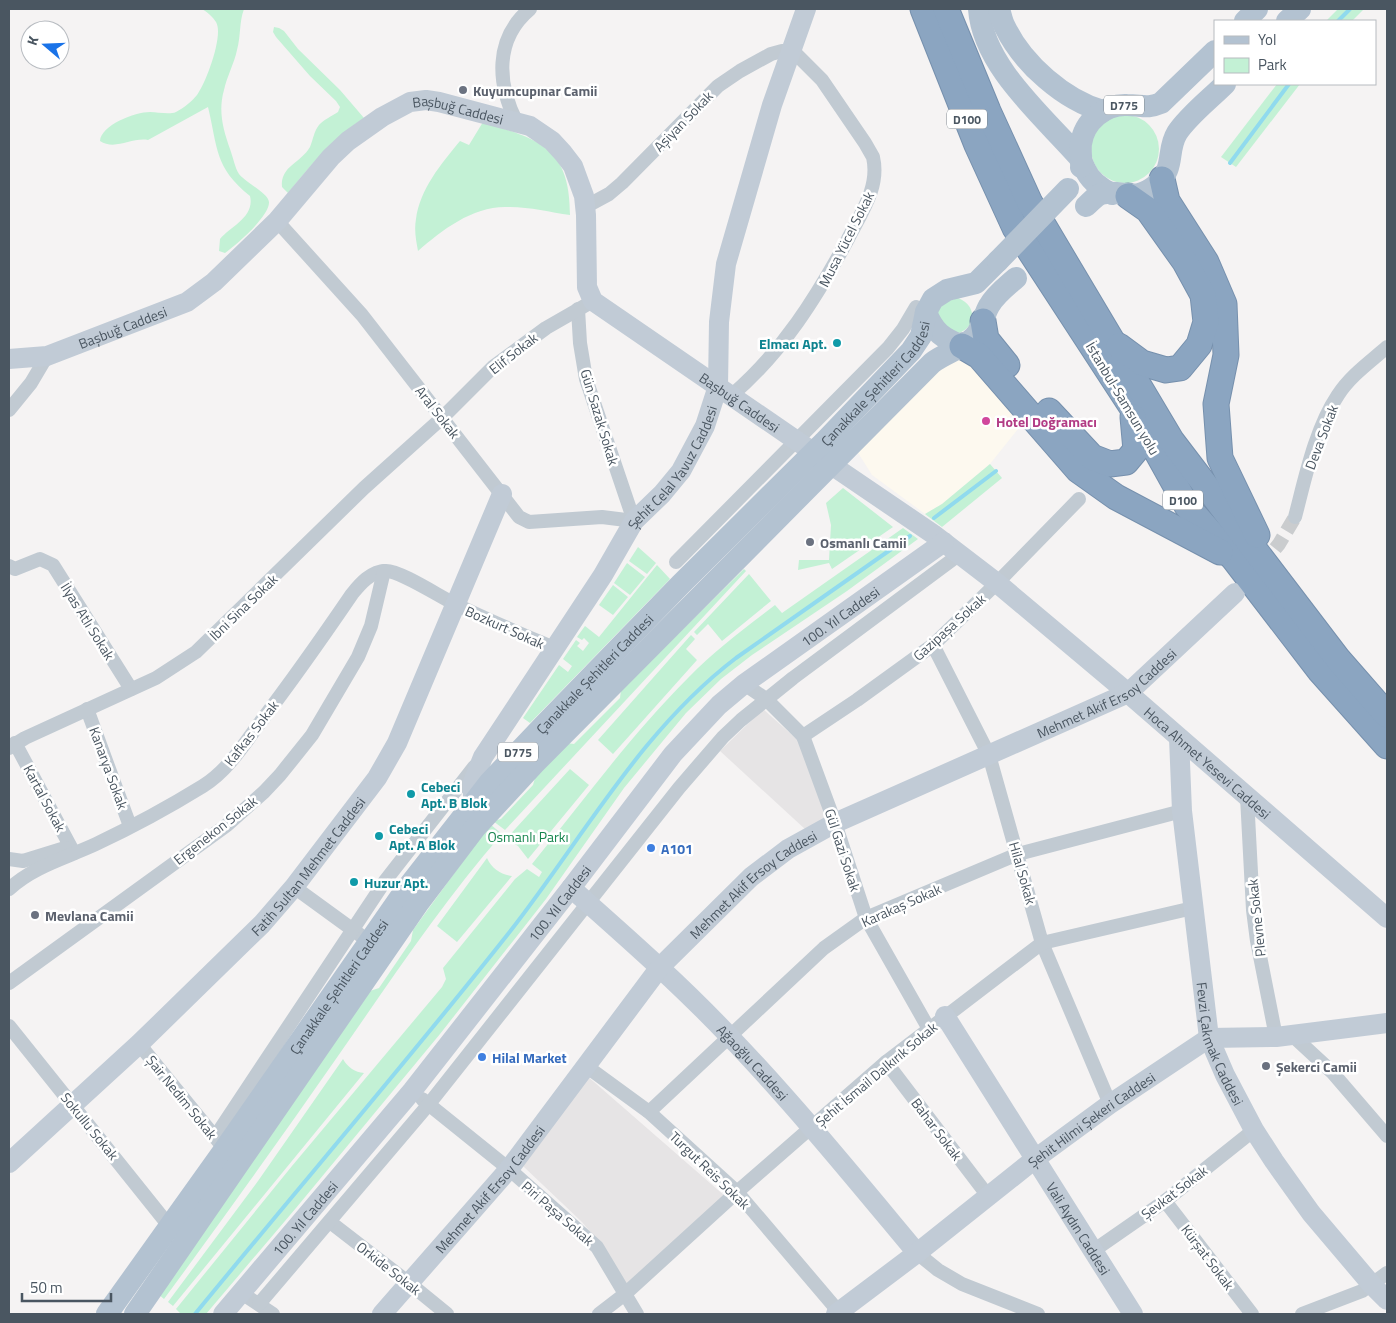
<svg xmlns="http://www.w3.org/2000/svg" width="1396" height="1323" font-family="'Titillium Web',sans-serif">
<rect width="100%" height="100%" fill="#f5f3f3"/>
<!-- commercial -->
<polygon fill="#fdf9ef" points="961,356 1018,410 1010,417 1018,429 990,464 942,504 925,514 872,475 855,448 934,368"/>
<!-- education -->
<g fill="#e6e4e5">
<polygon points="763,709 801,743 828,818 806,830 720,751"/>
<polygon points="586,1075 726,1197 627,1285 603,1247 582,1222 523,1166"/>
</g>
<!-- green -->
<g fill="#c3f1d5">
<path d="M202 9H244C239 22 241 36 237 50 234 64 227 76 224 90 218 111 223 129 230 149 233 157 235 168 239 174 246 183 268 193 269 202 270 216 236 245 225 253L219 251 220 239C231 226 255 217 250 196 214 167 218 148 208 107L148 140C132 137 115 151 100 141 101 125 135 112 150 112 158 112 169 115 176 112 184 108 192 101 197 95 206 83 224 35 216 22 213 17 207 12 202 9Z"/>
<polygon points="1338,9 1364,9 1352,21 1326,21"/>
<path d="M274 27 279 28 284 31 298 49 340 90 364 118C331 140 313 163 288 193L282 187C280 166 301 163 310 147 313 140 314 131 319 125 323 120 332 116 338 112L340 107 336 101 310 76 276 37 273 32Z"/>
<polygon points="1277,84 1300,84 1236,167 1221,157"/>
<circle cx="1125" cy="149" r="34"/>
<path d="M483 122C539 140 570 147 570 215 549 212 527 206 505 207 472 207 442 230 418 251 416 240 414 230 416 219 420 189 441 164 460 141L469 145Z"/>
<path d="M958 298C979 306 976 331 954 334L937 320C939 302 942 303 958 298Z"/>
<polygon points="990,464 1002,478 942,527 925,514 942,504"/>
<polygon points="843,488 893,527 832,569 829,563 798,570 799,560 829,560 831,525 826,503"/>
<path d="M903 528 918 539 847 591 752 655 721 679 686 713 624 788 546 899 440 1034 296 1208 206 1314H181L176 1309 292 1166 442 987 446 979 443 968 515 879 527 869 539 877 542 872 532 864C583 801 631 735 688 678 714 651 745 628 775 605L782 613Z"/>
<polygon points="638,547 656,563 647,574 629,561"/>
<polygon points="627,563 645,577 630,595 614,583"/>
<polygon points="657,565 670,579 530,723 523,718 559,665 568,672 572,666 563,659 576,640 580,643 577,646 583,651 589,643 584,638 582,640 577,637 585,626 599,637"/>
<polygon points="744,569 746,571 505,830 493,821 501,819 533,785 535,778 566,743 574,744 620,698 621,690"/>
<polygon points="749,574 771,601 722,641 708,624 697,635 694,632"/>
<polygon points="613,585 628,597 613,615 599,605"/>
<polygon points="691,635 695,639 686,649 697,660 613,754 598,740"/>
<polygon points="570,769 589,785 528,859 518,846 506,839"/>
<path d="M490 824 502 834C442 903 391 980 338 1056 281 1138 223 1219 164 1299L158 1294 370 991 379 988 411 941 413 930Z"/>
<path d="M487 858C492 869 500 874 512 876L457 942 437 926Z"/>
<path d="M343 1059C348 1068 355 1072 364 1073L173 1306 168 1302 258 1181Z"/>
</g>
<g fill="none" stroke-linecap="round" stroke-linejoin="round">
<!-- stream -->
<g stroke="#90daee" stroke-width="4">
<polyline points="1338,21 1350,9"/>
<polyline points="1230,163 1289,84"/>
<polyline points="934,518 996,471"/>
<path d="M195 1314C299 1187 406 1063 508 934 582 840 640 731 736 658L910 536"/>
</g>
<!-- street-tunnel -->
<polyline stroke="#caccce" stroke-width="14" stroke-dasharray="14 7" stroke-linecap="butt" points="1262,565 1279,544 1295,517"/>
<defs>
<g id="highway">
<polyline points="923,9 977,145 1015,228 1133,409 1187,506 1234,559 1320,671 1387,746"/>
<polyline points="946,9 988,111 1030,203 1171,440 1338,659 1387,715"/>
<polyline points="1162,179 1167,201 1206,262 1224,304 1226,355 1216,404 1220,458 1257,535"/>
<polyline points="983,321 986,339 1007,365"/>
<polyline points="962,346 979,356 1078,470 1116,497 1220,552"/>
<polyline points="1119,346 1142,363 1166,370 1180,368 1199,345 1206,322 1203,295 1185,262 1148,210 1128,196"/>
<polyline points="1049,411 1092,457 1110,464 1126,462 1136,450 1133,417"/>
</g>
</defs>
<!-- highway casing -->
<use href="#highway" stroke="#7690ad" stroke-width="27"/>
<!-- street -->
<g stroke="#c1cad2" stroke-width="14">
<path d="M517 123C497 84 494 39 530 9"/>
<path d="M585 207 609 194 622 183 718 86 740 71 771 54 782 51H790L797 55 822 80 865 143 873 157C880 187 861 213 848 239 816 298 783 351 732 395"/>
<polyline points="277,221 362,315 519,517 529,522 602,517 634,521"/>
<polyline points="578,309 580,343 586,379 634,521"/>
<polyline points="9,410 31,383 47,356"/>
<path d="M1295 517C1305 479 1315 429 1338 395 1350 376 1370 362 1387 347"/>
<polyline points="676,562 888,348 903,329 916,307"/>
<polyline points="9,566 15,569 40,559 53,565 131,689"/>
<polyline points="933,645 989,755 1042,943 1110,1104"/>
<polyline points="744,684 766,699 803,736 835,823 866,918 929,1029"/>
<polyline points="87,709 130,826"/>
<polyline points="803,736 857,700 933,645 997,583 1079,499"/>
<polyline points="15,743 74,853"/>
<polyline points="9,748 25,738 156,678 196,652 364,488 442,418 493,367 546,328 593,301"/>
<polyline points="1247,797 1253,910 1257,941 1276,1037"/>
<polyline points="9,859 23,861 65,848"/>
<polyline points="294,887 360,935"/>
<path d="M9 889C34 866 66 858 96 844 132 827 169 807 203 786 227 771 243 746 259 724 291 682 322 638 352 594 360 584 371 571 386 571 401 571 440 597 455 604 487 620 521 634 554 648"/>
<polyline points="9,983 227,825 264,792 280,775 312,735 358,657 371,626 384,571"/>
<polyline points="9,1026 170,1227"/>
<polyline points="1292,1035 1332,1072 1387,1136"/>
<polyline points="139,1044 219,1142"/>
<polyline points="886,1062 988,1196"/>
<polyline points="586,1066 649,1112 737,1192 839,1312"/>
<polyline points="422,1099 509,1169 597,1247 637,1314"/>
<polyline points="649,1112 824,948 866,918 1018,854 1182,811"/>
<polyline points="215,1137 385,881 474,767"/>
<polyline points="1165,1201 1252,1314"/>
<polyline points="330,1222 409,1283 447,1314"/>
<polyline points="1093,1251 1165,1201 1254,1130"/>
<polyline points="917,1253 938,1270 962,1284 1038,1314"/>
<polyline points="240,1292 273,1314"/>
<polyline points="259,1304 429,1104 679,788 723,737 741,720 793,678 960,554"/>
<polyline points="599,1314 625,1294 737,1192 886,1062 1042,943 1193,908"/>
<polyline points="1302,1314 1362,1291 1387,1273"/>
</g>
<!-- secondary -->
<g stroke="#c1cbd6" stroke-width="20">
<path id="s1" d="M9 359 47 356 187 302 214 282 277 221 331 157 348 141 382 117 410 102 426 100 439 102 530 126 552 141 563 153 573 166 584 196 586 215 587 287 593 301 813 452"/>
<path id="s2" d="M830 464 933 534 997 583 1128 693 1387 918"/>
<path id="s3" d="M1179 738 1182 811 1209 1038 1225 1075 1254 1130 1274 1161 1311 1213 1372 1285 1387 1300"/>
<path id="s4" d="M473 803V782L483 757 603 575 634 521 662 494 681 471 705 426 718 386 719 322 726 264 772 105 806 9"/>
<path id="s5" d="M571 888C625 936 679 983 729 1036 795 1105 856 1180 917 1253"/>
<path id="s6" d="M945 1016 1133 1314"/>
<path id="s7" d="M9 1163 139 1044 262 924 294 887 377 778 397 743 502 494"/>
<path id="s8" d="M223 1314 412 1091 571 888 673 754 719 705 744 684 944 542"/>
<path id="s9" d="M382 1314 509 1169 660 967 751 877 788 849 835 823 1128 693 1235 593"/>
<path id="s10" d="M836 1314 917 1253 1035 1159 1110 1104 1209 1038 1276 1037 1387 1023"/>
</g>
<!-- primary -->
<g stroke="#b3c2d1" stroke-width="22">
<path d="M979 9C983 66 1042 115 1078 156 1081 160 1083 163 1085 169 1090 181 1100 188 1112 194"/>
<path d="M999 9C1001 15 1002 22 1005 27 1023 64 1064 100 1103 111"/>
<polyline points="1245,21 1257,9"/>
<polyline points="1287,21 1300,9"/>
<path d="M1081 167C1082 159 1080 152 1081 144 1084 121 1105 104 1127 105 1142 105 1147 109 1161 103L1215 51"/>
<path d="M1086 206C1091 202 1095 196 1101 194 1122 188 1133 204 1156 185 1176 168 1166 151 1177 133 1188 116 1210 99 1225 84"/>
<path d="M926 312C934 333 943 338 962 346"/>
<path id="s11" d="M107 1314 225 1149 404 892 490 782 545 724 681 584 824 442 911 351 921 336 926 312 933 299 947 290 976 283 998 261"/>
<path d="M135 1314 419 902 475 828 534 764 932 363C945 353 964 348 974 337 983 328 983 316 989 306 995 295 1007 286 1016 278"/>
</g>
<!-- highway -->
<use href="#highway" stroke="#8ba5c1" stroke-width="25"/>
<!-- primary-bridge -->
<polyline stroke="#b3c2d1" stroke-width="22" points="998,261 1068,189"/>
</g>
<!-- markers -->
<g fill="#6b7280" stroke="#fff" stroke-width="2">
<circle cx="463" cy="90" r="5"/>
<circle cx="810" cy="542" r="5"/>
<circle cx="35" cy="915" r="5"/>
<circle cx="1266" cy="1066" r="5"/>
</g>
<g fill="#0f9aa8" stroke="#fff" stroke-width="2">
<circle cx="837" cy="343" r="5"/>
<circle cx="411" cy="794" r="5"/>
<circle cx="379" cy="836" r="5"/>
<circle cx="354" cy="882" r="5"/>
</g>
<circle fill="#d1479c" stroke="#fff" stroke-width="2" cx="986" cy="421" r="5"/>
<g fill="#3f7fe0" stroke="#fff" stroke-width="2">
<circle cx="651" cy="848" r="5"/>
<circle cx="482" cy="1057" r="5"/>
</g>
<g text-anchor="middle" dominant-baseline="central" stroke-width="5" stroke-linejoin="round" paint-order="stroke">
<!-- shield labels -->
<g fill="#fff" stroke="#808990" stroke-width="1">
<rect x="1104" y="95.5" width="40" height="19" rx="4"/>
<rect x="947" y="109.5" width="40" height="19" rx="4"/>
<rect x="1163" y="490.5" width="40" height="19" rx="4"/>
<rect x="498" y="742.5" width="40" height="19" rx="4"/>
</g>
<g font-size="12" font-weight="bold" fill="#4a5661">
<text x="1124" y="105">D775</text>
<text x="967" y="119">D100</text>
<text x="1183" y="500">D100</text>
<text x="518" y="752">D775</text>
</g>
<!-- worship labels -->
<g font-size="14" font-weight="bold" fill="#5b616d" stroke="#fff" text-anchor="start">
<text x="473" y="90">Kuyumcupınar Camii</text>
<text x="820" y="542">Osmanlı Camii</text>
<text x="45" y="915">Mevlana Camii</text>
<text x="1276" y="1066">Şekerci Camii</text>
</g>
<!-- street labels -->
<g font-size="14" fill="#4a5661" stroke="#fff">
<text stroke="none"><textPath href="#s1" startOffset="539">Başbuğ Caddesi</textPath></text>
<text transform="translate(683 121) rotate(-46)">Aşiyan Sokak</text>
<text transform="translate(846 239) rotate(-63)">Musa Yücel Sokak</text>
<text stroke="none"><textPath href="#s1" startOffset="119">Başbuğ Caddesi</textPath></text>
<text transform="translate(513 353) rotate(-38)">Elif Sokak</text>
<text stroke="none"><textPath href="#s11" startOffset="1211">Çanakkale Şehitleri Caddesi</textPath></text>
<text transform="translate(1123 398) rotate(59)">İstanbul-Samsun yolu</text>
<text stroke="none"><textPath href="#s1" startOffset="989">Başbuğ Caddesi</textPath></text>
<text transform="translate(438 412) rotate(52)">Aral Sokak</text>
<text transform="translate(600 417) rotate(73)">Gün Sazak Sokak</text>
<text transform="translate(1321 437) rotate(-69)">Deva Sokak</text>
<text stroke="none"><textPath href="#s4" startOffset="395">Şehit Celal Yavuz Caddesi</textPath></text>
<text transform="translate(243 607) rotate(-44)">İbni Sina Sokak</text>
<text stroke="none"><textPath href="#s8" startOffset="936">100. Yıl Caddesi</textPath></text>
<text transform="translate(88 621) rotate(58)">İlyas Atlı Sokak</text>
<text transform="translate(505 627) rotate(24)">Bozkurt Sokak</text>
<text transform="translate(949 627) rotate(-42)">Gazipaşa Sokak</text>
<text stroke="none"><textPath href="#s11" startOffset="806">Çanakkale Şehitleri Caddesi</textPath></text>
<text stroke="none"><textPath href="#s9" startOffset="975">Mehmet Akif Ersoy Caddesi</textPath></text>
<text transform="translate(251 733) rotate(-52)">Kafkas Sokak</text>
<text stroke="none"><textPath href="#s2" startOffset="482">Hoca Ahmet Yesevi Caddesi</textPath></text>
<text transform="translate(109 768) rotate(70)">Kanarya Sokak</text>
<text transform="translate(45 798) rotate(62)">Kartal Sokak</text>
<text transform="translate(215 830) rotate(-38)">Ergenekon Sokak</text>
<text transform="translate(843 850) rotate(72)">Gül Gazi Sokak</text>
<text stroke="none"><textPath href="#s7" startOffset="422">Fatih Sultan Mehmet Caddesi</textPath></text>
<text transform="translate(1023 873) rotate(74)">Hilal Sokak</text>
<text stroke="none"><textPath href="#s9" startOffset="570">Mehmet Akif Ersoy Caddesi</textPath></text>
<text stroke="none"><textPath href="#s8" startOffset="531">100. Yıl Caddesi</textPath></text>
<text transform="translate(901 905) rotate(-24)">Karakaş Sokak</text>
<text transform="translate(1256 918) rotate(-96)">Plevne Sokak</text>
<text stroke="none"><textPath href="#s11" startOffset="401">Çanakkale Şehitleri Caddesi</textPath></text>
<text stroke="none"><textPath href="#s3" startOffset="310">Fevzi Çakmak Caddesi</textPath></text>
<text stroke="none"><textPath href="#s5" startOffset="252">Ağaoğlu Caddesi</textPath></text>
<text transform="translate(876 1074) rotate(-40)">Şehit İsmail Dalkırık Sokak</text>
<text transform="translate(182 1097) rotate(51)">Şair Nedim Sokak</text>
<text stroke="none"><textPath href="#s10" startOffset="321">Şehit Hilmi Şekeri Caddesi</textPath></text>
<text transform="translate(90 1126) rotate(51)">Sokullu Sokak</text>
<text transform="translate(937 1129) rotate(53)">Bahar Sokak</text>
<text transform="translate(710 1170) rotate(44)">Turgut Reis Sokak</text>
<text stroke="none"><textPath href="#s9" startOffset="165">Mehmet Akif Ersoy Caddesi</textPath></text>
<text transform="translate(1174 1192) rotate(-37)">Şevkat Sokak</text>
<text transform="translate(558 1213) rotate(41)">Piri Paşa Sokak</text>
<text stroke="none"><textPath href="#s8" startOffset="126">100. Yıl Caddesi</textPath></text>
<text stroke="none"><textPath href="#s6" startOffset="251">Vali Aydın Caddesi</textPath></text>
<text transform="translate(1208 1257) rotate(53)">Kürşat Sokak</text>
<text transform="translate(389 1268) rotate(38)">Orkide Sokak</text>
</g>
<!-- culture labels -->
<g font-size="14" font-weight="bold" fill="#0d838f" stroke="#fff" text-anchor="start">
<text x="827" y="343" text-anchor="end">Elmacı Apt.</text>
<text x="421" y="786">Cebeci<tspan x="421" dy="16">Apt. B Blok</tspan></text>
<text x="389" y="828">Cebeci<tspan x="389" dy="16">Apt. A Blok</tspan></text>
<text x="364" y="882">Huzur Apt.</text>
</g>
<!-- hotel labels -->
<g font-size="14" font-weight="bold" fill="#b23c85" stroke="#fff" text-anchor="start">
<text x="996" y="421">Hotel Doğramacı</text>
</g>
<!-- park labels -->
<g font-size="14" fill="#17864f" stroke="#fff">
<text x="528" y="836">Osmanlı Parkı</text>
</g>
<!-- shop labels -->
<g font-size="14" font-weight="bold" fill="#366cbe" stroke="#fff" text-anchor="start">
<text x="661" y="848">A101</text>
<text x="492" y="1057">Hilal Market</text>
</g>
</g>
<!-- border -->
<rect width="1396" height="1323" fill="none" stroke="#4a5661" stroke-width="20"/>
<!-- legend -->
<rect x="1214" y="20" width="162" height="65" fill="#ffffff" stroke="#b7bbc0"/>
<rect x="1224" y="36" width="25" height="8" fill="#b3c2d1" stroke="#b7bbc0"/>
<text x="1258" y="45" font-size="15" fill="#4a5661">Yol</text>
<rect x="1224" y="58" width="25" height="15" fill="#c3f1d5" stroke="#b7bbc0"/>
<text x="1258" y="70" font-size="15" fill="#4a5661">Park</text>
<!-- north arrow -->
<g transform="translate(45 45) rotate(289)"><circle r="24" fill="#ffffff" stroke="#b7bbc0"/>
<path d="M0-4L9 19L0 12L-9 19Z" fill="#1a73e8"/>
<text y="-8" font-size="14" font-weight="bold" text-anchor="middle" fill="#4a5661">K</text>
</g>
<!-- scale -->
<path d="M22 1293v8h89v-8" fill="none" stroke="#4a5661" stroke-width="2.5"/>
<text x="30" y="1293" font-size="15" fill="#4a5661" stroke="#ffffff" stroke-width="4" paint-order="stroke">50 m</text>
</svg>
